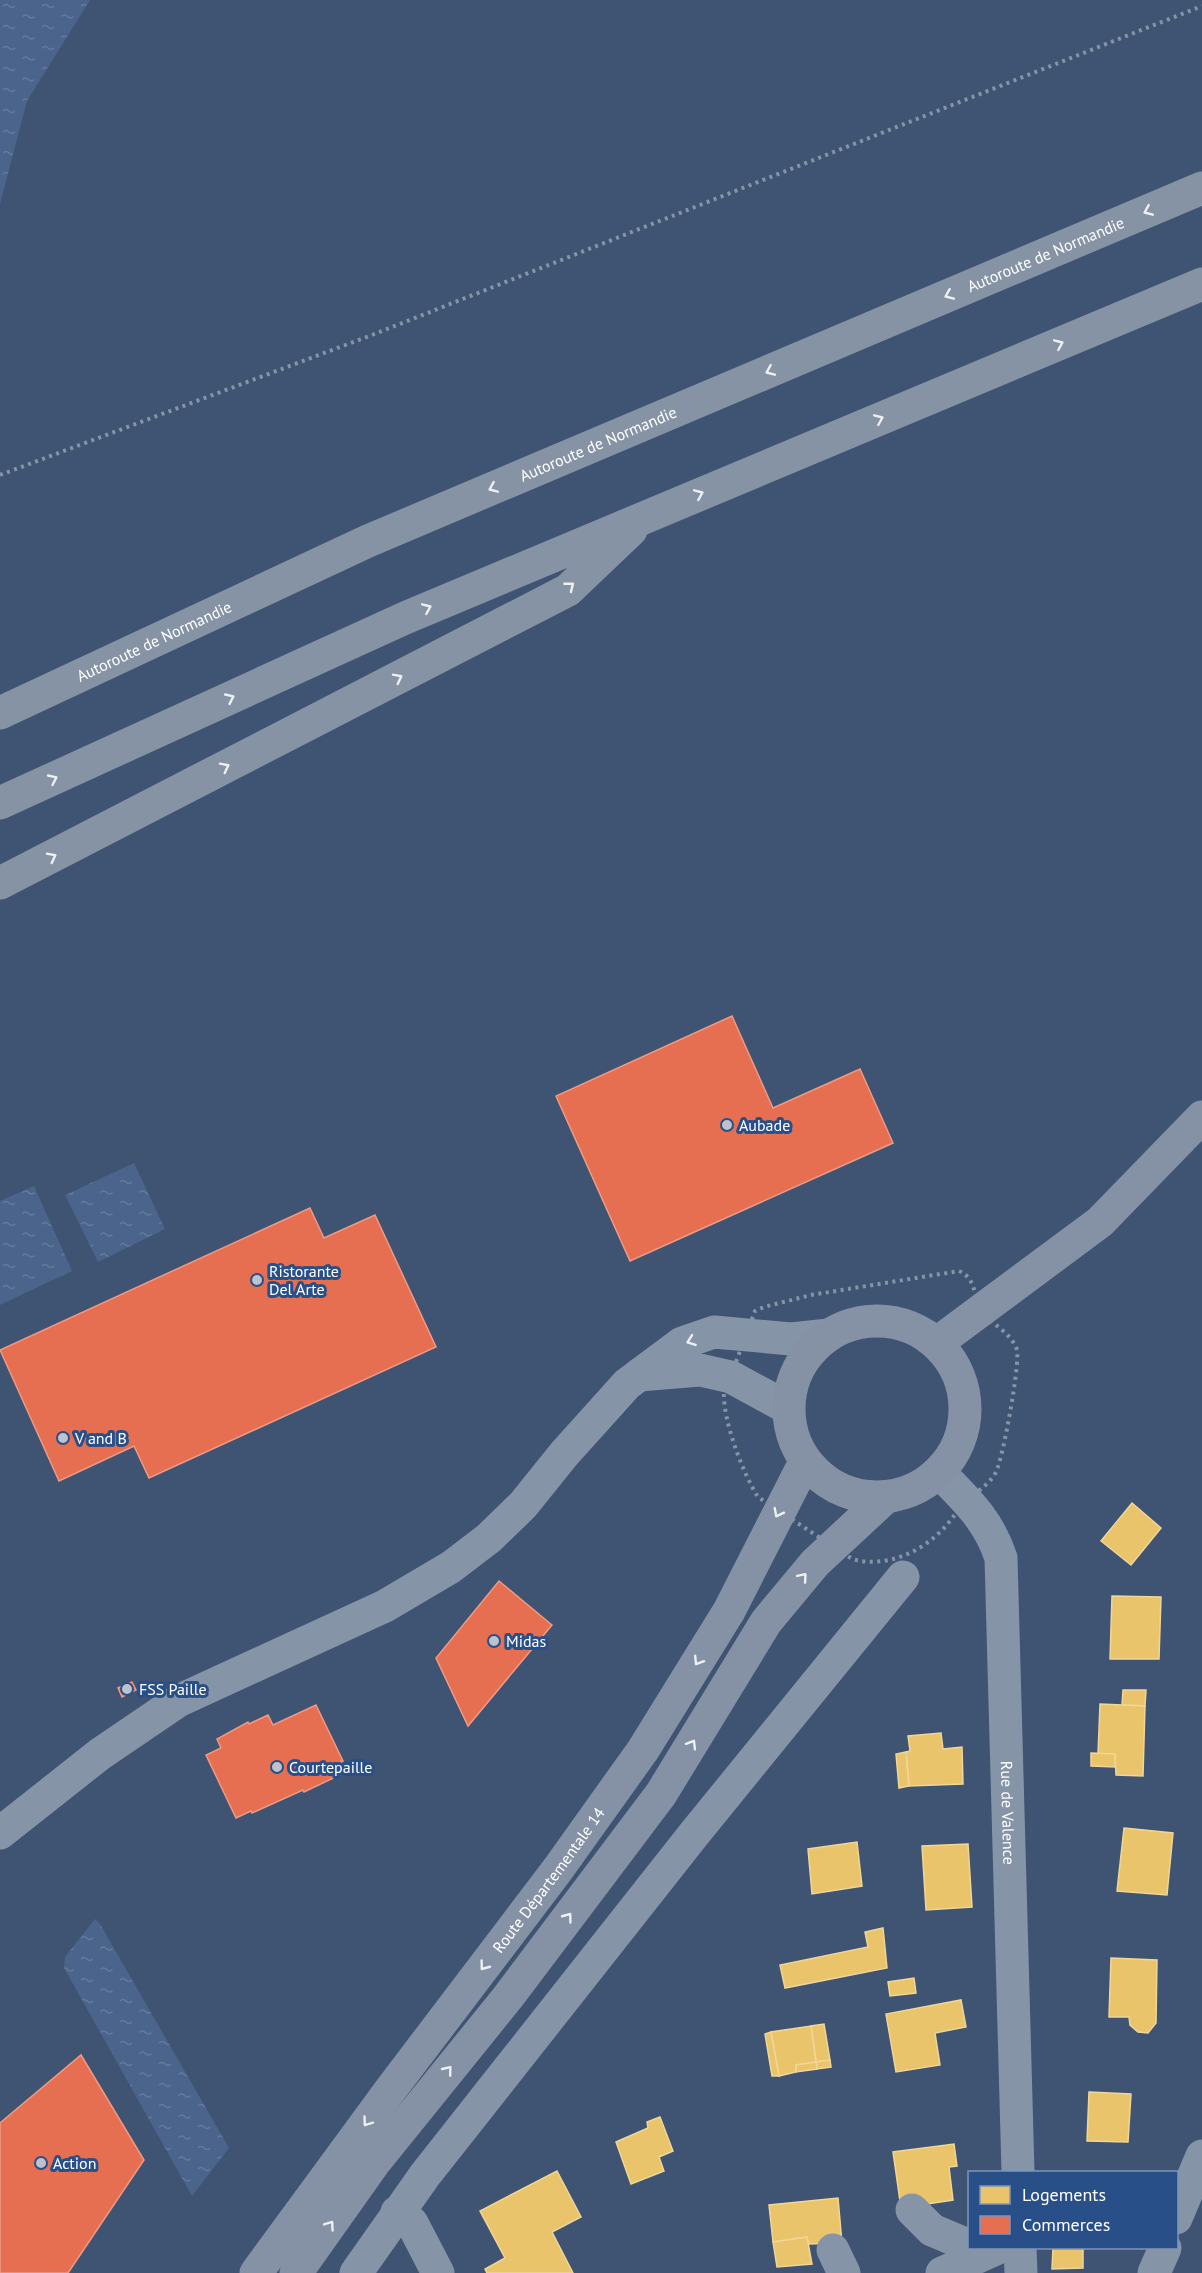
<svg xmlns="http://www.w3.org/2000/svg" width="1202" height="2273" font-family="'PT Sans',sans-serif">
<defs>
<pattern id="water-ripples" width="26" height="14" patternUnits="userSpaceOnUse" patternTransform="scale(1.5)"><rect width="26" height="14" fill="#4a648c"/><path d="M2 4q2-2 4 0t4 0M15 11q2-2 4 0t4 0" fill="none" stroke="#657b9d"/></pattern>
</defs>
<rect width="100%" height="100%" fill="#3f5372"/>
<!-- water -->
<g fill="url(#water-ripples)">
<polygon points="0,0 90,0 27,101 0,204"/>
<polygon points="134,1163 165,1229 98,1262 65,1195"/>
<polygon points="34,1186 72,1271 0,1305 0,1201"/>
<polygon points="95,1919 100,1924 229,2148 192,2196 64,1968 65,1957"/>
</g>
<!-- homes -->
<g fill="#e9c46a" stroke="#f0d697" stroke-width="1.5">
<polygon points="1132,1503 1161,1528 1131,1565 1101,1541"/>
<polygon points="1112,1596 1161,1597 1159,1659 1110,1659"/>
<polygon points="1123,1690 1146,1690 1145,1706 1122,1705"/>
<polygon points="1100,1704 1145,1706 1143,1776 1116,1775 1115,1754 1098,1754"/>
<polygon points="941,1733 943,1749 962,1747 963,1784 909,1786 906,1752 910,1751 908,1736"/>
<polygon points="906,1752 909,1786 899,1788 896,1754"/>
<polygon points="1091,1753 1115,1754 1115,1767 1091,1766"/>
<polygon points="1124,1828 1173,1833 1167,1895 1117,1891"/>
<polygon points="857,1842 862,1886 812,1894 808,1849"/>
<polygon points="968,1844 972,1907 926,1910 922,1846"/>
<polygon points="883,1928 887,1968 785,1988 780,1965 868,1947 865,1932"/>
<polygon points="1111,1958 1157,1960 1156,2023 1148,2033 1138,2032 1130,2025 1129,2017 1109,2017"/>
<polygon points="914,1978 916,1993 890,1996 888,1982"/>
<polygon points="961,2000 966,2027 935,2033 940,2065 896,2072 886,2014"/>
<polygon points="824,2024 830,2060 816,2062 811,2026"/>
<polygon points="811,2026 816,2062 796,2065 796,2072 779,2076 771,2032"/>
<polygon points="771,2032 779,2076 772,2076 765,2034"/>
<polygon points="830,2060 831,2067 817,2069 816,2062"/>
<polygon points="816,2062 817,2069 796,2072 796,2065"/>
<polygon points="1089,2092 1131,2094 1128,2142 1087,2141"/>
<polygon points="660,2117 673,2151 659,2157 664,2171 631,2184 616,2142 648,2128 647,2122"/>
<polygon points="954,2144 957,2166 949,2167 953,2200 901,2208 893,2152"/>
<polygon points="557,2171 581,2217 552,2232 573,2273 487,2273 485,2269 505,2258 480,2211"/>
<polygon points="838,2198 842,2243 809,2244 807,2237 773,2242 769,2205"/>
<polygon points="807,2237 812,2264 777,2267 773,2242"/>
<polygon points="1053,2248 1083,2248 1083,2268 1052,2269"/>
</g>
<!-- shops -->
<g fill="#e76f51" stroke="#ee9a85" stroke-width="1.5">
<polygon points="732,1016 773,1108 860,1069 893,1143 630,1261 556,1096"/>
<polygon points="310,1208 324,1238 375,1215 436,1347 149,1478 134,1446 59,1481 0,1350"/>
<polygon points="499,1581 552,1625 468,1726 436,1658"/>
<polygon points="132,1682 136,1690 122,1697 118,1688"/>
<polygon points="316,1705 343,1761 341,1761 346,1772 304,1792 303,1790 252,1813 251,1811 236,1818 206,1755 221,1748 217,1739 248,1722 249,1724 268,1715 273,1725"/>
<polygon points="81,2055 144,2160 68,2273 0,2273 0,2123"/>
</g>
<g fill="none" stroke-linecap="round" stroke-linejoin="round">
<!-- path -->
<g stroke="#8694a8" stroke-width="4" stroke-dasharray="3 4.5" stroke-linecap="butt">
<polyline points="0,475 372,335 1202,6"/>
<path d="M959 1271C976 1278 973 1295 981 1309 990 1324 1012 1333 1017 1350 1020 1365 1003 1458 996 1472 989 1485 977 1491 967 1501 957 1510 950 1523 940 1532 918 1554 883 1568 852 1559L758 1497C743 1474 723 1420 724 1394L755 1311 764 1307 811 1295Z"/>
</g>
<!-- minor -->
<g stroke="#8694a8" stroke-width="33">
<polyline points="639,1375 700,1370 731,1377 788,1408"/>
<path id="s1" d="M939 1472C967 1501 988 1519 1001 1558L1018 2172"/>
<polyline points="0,1833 100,1754 178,1701 385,1606 451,1567 489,1538 523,1505 564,1454 627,1384 682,1343 714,1332 791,1339 829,1335"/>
<polyline points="912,2210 932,2230 970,2246"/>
<polyline points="397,2212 412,2223 438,2273"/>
<polyline points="1176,2218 1202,2156"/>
<polyline points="1020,2248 1021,2273"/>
<polyline points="833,2250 844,2273"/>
<polyline points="356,2273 425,2175 694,1834 903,1577"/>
<polyline points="942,2273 998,2248"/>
<polyline points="1154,2273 1165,2248"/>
</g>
<!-- major -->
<g stroke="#8592a5" stroke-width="33">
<circle cx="877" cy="1409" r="88"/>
<polyline points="937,1343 1100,1222 1202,1117"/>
<path id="s2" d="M256 2273 391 2089 558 1869 643 1750 729 1611 805 1462"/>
<polyline points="296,2273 374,2163 508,1997 661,1794 766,1622 815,1563 886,1497"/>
</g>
<!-- highway -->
<g stroke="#8593a5" stroke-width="33">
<path id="s3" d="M0 713 368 541 1202 188"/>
<polyline points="0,803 405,618 1202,284"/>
<polyline points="0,883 568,590 631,530"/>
</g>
</g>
<!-- one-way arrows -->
<defs><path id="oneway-chevron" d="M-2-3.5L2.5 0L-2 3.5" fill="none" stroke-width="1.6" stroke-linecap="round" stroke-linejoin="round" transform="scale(1.5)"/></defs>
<g stroke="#edeff2">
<use href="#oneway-chevron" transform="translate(1148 211) rotate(157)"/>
<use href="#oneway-chevron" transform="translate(949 295) rotate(157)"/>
<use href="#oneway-chevron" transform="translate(1059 344) rotate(-23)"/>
<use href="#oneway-chevron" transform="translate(770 371) rotate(157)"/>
<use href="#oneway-chevron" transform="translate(879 419) rotate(-23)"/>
<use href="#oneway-chevron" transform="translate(493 488) rotate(157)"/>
<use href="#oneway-chevron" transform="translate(699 494) rotate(-23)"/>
<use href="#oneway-chevron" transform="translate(570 586) rotate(-39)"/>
<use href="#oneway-chevron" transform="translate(427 608) rotate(-23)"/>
<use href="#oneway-chevron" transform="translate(398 678) rotate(-27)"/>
<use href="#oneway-chevron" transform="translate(230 698) rotate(-25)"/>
<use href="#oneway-chevron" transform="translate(225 767) rotate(-27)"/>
<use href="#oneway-chevron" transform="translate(53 779) rotate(-25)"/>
<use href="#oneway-chevron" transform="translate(52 857) rotate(-27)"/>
<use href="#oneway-chevron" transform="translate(691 1341) rotate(160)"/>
<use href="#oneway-chevron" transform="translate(778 1513) rotate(117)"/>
<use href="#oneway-chevron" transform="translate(803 1577) rotate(-50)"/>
<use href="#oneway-chevron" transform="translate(698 1661) rotate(122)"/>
<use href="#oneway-chevron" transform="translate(692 1744) rotate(-59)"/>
<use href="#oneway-chevron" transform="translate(568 1917) rotate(-53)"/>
<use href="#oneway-chevron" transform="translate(484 1966) rotate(127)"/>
<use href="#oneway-chevron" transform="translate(448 2070) rotate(-51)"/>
<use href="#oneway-chevron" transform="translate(367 2122) rotate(126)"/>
<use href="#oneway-chevron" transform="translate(330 2225) rotate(-55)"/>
</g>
<!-- markers -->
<g fill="#bcc3ce" stroke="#294f88" stroke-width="2">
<circle cx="727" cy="1125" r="6"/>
<circle cx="257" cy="1280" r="6"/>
<circle cx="63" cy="1438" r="6"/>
<circle cx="494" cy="1641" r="6"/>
<circle cx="127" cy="1689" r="6"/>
<circle cx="277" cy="1767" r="6"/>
<circle cx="41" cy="2163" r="6"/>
</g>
<g text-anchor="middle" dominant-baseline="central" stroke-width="6" stroke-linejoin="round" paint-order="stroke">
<!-- street labels -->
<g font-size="16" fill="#fff" stroke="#294f88">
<text stroke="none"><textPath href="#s3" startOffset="1142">Autoroute de Normandie</textPath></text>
<text stroke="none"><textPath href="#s3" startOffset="656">Autoroute de Normandie</textPath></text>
<text stroke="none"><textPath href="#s3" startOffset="170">Autoroute de Normandie</textPath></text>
<text stroke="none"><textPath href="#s1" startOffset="362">Rue de Valence</textPath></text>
<text stroke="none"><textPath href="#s2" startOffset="490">Route Départementale 14</textPath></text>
</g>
<!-- poi labels -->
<g font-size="16" fill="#fff" stroke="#294f88" text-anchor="start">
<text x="739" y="1125">Aubade</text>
<text x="269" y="1271">Ristorante<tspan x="269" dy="18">Del Arte</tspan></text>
<text x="75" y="1438">V and B</text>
<text x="506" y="1641">Midas</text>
<text x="139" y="1689">FSS Paille</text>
<text x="289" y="1767">Courtepaille</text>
<text x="53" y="2163">Action</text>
</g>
</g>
<!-- legend -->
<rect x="968" y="2171" width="210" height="78" fill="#294f88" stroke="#7f95b8" stroke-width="1.5"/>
<rect x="980" y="2186" width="30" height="18" fill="#e9c46a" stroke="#7f95b8" stroke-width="1.5"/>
<text x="1022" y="2201" font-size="18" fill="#ffffff">Logements</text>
<rect x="980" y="2216" width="30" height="18" fill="#e76f51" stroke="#7f95b8" stroke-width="1.5"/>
<text x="1022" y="2231" font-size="18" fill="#ffffff">Commerces</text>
</svg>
